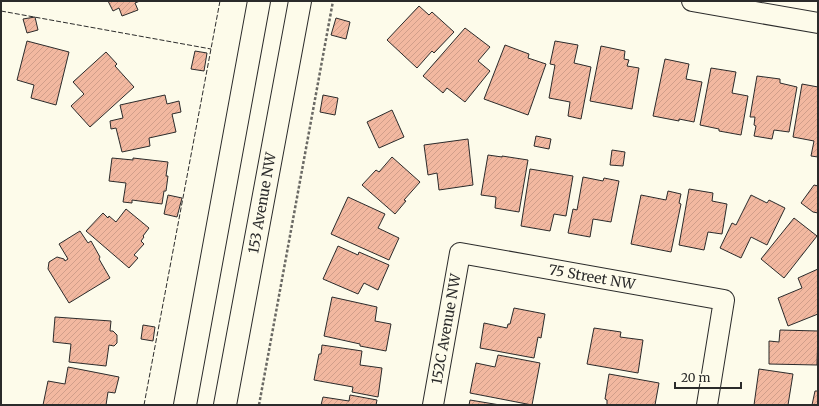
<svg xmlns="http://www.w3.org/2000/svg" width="819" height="406" font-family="Merriweather,serif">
<defs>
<pattern id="building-hatch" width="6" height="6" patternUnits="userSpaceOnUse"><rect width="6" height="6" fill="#f2b8a0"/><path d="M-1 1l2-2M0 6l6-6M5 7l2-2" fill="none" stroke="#d09e8a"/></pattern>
</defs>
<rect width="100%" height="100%" fill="#fdfbea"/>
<!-- building -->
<g fill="url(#building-hatch)" stroke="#2b2b2b">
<polygon points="108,1 140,1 135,3 138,10 122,16 119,8 113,11"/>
<polygon points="419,6 429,15 432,12 454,32 434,53 432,51 417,68 387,40"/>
<polygon points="35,17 38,30 27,33 23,19"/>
<polygon points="336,18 350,22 346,39 331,35"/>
<polygon points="465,28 490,47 478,61 490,71 465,102 447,88 443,93 423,76"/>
<polygon points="27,41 69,52 56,105 31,98 34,85 17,80"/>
<polygon points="555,41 578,45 574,63 591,67 581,119 568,116 570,102 549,98 555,65 550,64"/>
<polygon points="505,45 529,54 528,58 546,64 528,115 484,99"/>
<polygon points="601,46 625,51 624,59 629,60 627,66 639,68 632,109 590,101"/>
<polygon points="195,51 207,53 204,71 191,69"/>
<polygon points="106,52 117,64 115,66 134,87 90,127 71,106 84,94 73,82"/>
<polygon points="665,59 689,64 686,79 702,82 694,122 679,119 679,121 653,116"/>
<polygon points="711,68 736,72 732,93 748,96 741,135 719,131 719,129 700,125"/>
<polygon points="757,76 780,79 780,83 797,87 789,132 774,130 772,139 754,136 756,126 754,125 755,117 750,117"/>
<polygon points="802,84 818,87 818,157 811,156 814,141 793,137"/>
<polygon points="165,95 167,104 179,101 181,112 172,114 176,132 149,138 150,146 122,152 116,128 111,129 110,121 123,118 120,105"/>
<polygon points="323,95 338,98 335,115 320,112"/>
<polygon points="392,110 404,137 379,148 367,122"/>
<polygon points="536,136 551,139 549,149 534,146"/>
<polygon points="468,139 473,185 439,190 437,173 428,175 424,145"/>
<polygon points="612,150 625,152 623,166 610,165"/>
<polygon points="488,155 502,157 502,156 528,160 519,212 495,208 496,197 481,195"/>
<polygon points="392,157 420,182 404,200 406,201 395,214 362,185 376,170 379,172"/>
<polygon points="112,158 133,160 133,158 168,162 166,176 168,176 166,191 164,191 162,204 132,200 132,203 123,202 126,183 109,181"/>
<polygon points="530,169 573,176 566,216 554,214 550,231 521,226"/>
<polygon points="583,177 603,181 604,178 619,181 611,222 593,219 590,237 568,233 573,209 577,210"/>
<polygon points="814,185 818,186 818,213 813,212 801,203"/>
<polygon points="689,189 713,193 712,201 727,204 722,234 708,232 704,250 679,245"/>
<polygon points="668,191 681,194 679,203 681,204 671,252 631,244 641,195 666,200"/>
<polygon points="168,195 182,198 177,217 164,214"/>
<polygon points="751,195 767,203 769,200 785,208 767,245 751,237 741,258 720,248 732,223 736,225"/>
<polygon points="348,197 385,214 378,228 399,238 389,260 331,234"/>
<polygon points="126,209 149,228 143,236 144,237 141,241 144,244 134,255 138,258 129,268 86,231 103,213 108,218 109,216 116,222"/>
<polygon points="794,218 817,236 784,278 761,259"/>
<polygon points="80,231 88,243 91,241 100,257 99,259 110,278 69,303 48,269 49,262 57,257 64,259 65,261 68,259 59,244"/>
<polygon points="338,246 358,255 359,252 389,265 378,290 364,283 358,294 323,279"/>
<polygon points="818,269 818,314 788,326 778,298 802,288 798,278"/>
<polygon points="332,297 377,307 375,321 391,324 386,351 360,346 360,344 324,336"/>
<polygon points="514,308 545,314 541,338 538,337 534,358 480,348 484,323 507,328 508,324 510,324"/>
<polygon points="55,317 111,321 110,331 113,331 117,335 117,343 114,346 109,345 106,366 69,362 71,344 53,342"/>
<polygon points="143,325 155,327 153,341 141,339"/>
<polygon points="594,328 621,332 620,337 643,340 638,373 587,364"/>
<polygon points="780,330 818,331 817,365 769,364 769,341 779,342"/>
<polygon points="322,345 362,351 360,365 382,368 378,397 352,392 353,387 314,380 319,354 321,354"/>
<polygon points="498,355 540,363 532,405 470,393 476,363 495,367"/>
<polygon points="68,367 119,377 115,393 108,392 106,405 43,405 48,381 65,384"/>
<polygon points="759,369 793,374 788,405 754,405"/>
<polygon points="609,374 659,383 655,405 607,405 607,400 605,399"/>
<polygon points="815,391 818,391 818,405 812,405"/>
<polygon points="350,395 377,400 376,405 321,405 323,397 349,401"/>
<polygon points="470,400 500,405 469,405"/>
</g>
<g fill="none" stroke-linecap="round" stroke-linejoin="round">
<defs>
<g id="minor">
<polyline points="692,1 818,23"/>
<polyline points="433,405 460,253 724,300 707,405"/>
</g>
<g id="secondary">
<polyline points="185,405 259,1"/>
<polyline points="225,405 300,1"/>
</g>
</defs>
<!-- minor casing -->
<use href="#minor" stroke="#2b2b2b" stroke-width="22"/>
<!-- secondary casing -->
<use href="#secondary" stroke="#2b2b2b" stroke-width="24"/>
<!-- path -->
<polyline stroke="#6a6964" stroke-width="2.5" stroke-dasharray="3 2" stroke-linecap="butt" points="259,405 333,1"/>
<!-- minor -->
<use href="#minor" stroke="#fdfbea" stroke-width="20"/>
<!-- secondary -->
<use href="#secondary" stroke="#fdfbea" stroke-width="22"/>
<!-- fence -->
<g stroke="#2b2b2b" stroke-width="1" stroke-dasharray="5 2" stroke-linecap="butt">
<polyline points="1,11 211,49"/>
<polyline points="144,405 220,1"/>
</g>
</g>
<g text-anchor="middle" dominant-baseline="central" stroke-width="3" stroke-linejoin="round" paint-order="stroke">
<!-- street labels -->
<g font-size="14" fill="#2b2b2b" stroke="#fdfbea">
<text transform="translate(262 203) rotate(-80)">153 Avenue NW</text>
<text transform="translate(592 277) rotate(10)">75 Street NW</text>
<text transform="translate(446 329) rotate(-80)">152C Avenue NW</text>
</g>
</g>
<!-- border -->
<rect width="819" height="406" fill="none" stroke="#2b2b2b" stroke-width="4"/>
<!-- scale -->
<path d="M675 382v6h66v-6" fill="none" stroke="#2b2b2b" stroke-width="2"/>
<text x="681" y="382" font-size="12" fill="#2b2b2b" stroke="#fdfbea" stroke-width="3" paint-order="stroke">20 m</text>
</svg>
